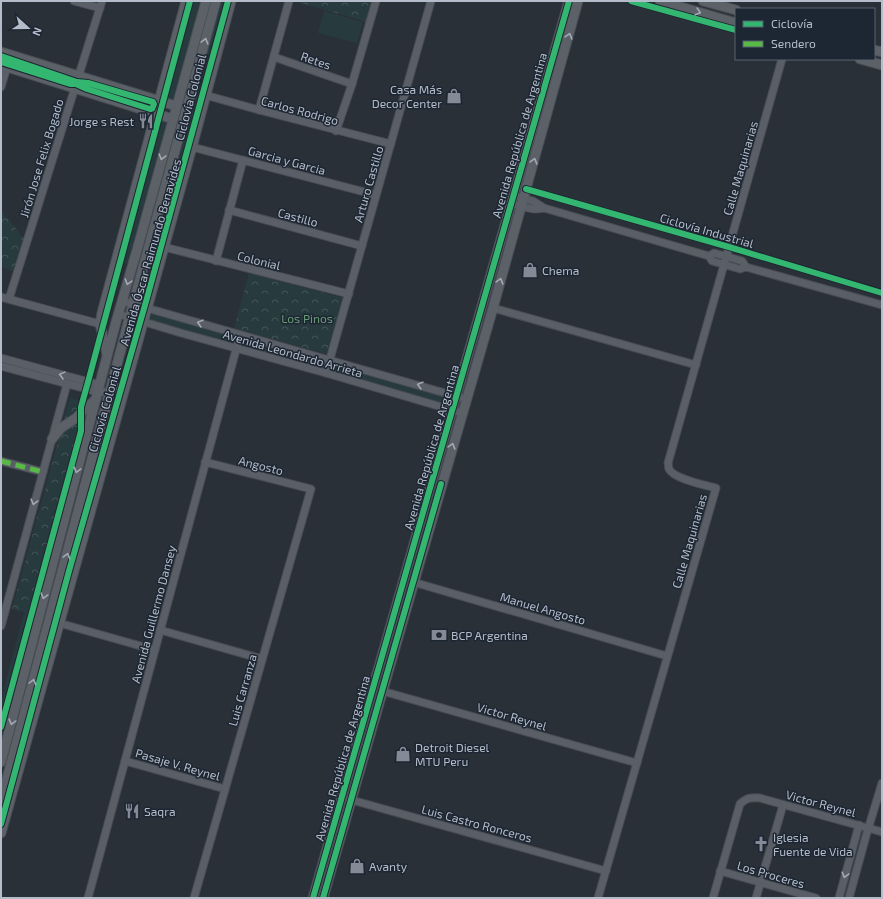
<svg xmlns="http://www.w3.org/2000/svg" width="883" height="899" font-family="'Exo 2',sans-serif">
<defs>
<pattern id="forest-crowns" width="20" height="18" patternUnits="userSpaceOnUse"><rect width="20" height="18" fill="#273a3e"/><path d="M2 6a3 3 0 1 1 6 0M12 15a3 3 0 1 1 6 0" fill="none" stroke="#445559"/></pattern>
</defs>
<rect width="100%" height="100%" fill="#2a3038"/>
<!-- grass -->
<g fill="#273a3e">
<polygon points="191,1 200,1 193,34 175,99 173,101 167,100 165,98"/>
<polygon points="220,1 228,1 213,55 206,54"/>
<polygon points="324,11 363,22 357,43 318,33"/>
<polygon points="1,55 10,59 69,79 68,82 1,61"/>
<polygon points="84,82 151,102 150,107 83,86"/>
<polygon points="198,85 204,86 150,284 146,284"/>
<polygon points="158,120 168,122 128,262 124,263 121,258"/>
<polygon points="152,314 233,337 231,344 150,321"/>
<polygon points="244,340 317,360 320,361 320,367 318,369 242,347"/>
<polygon points="333,364 451,398 449,405 333,373 331,372"/>
<polygon points="24,612 34,615 1,743 1,701"/>
<polygon points="859,837 865,838 849,898 843,898"/>
</g>
<!-- forest -->
<g fill="url(#forest-crowns)">
<polygon points="294,1 373,1 367,22"/>
<polygon points="1,210 25,240 15,272 1,267"/>
<polygon points="249,273 343,298 326,354 234,328"/>
<polygon points="70,398 85,402 89,409 34,615 12,609"/>
</g>
<g fill="none" stroke-linecap="round" stroke-linejoin="round">
<defs>
<g id="minor">
<polyline points="74,1 100,8"/>
<polyline points="274,57 352,84"/>
<polyline points="1,87 7,67"/>
<polyline points="205,95 259,110 391,144"/>
<polyline points="259,110 289,1"/>
<polyline points="336,131 352,84 376,1"/>
<polyline points="192,147 376,195"/>
<polyline points="519,197 533,201 544,208 709,256 712,261 740,269 746,267 882,305"/>
<path d="M511 203C522 206 532 211 544 208"/>
<polyline points="229,210 362,246"/>
<polyline points="164,247 349,294"/>
<polyline points="709,256 714,253 742,261 746,267"/>
<polyline points="216,261 243,160"/>
<polyline points="1,297 100,324"/>
<polyline points="9,299 102,1"/>
<polyline points="122,301 466,399"/>
<polyline points="493,308 696,365"/>
<polyline points="118,314 181,333 326,373 462,413"/>
<polyline points="1,358 100,385"/>
<polyline points="1,366 98,392 106,392 125,385"/>
<polyline points="326,373 431,1"/>
<polyline points="1,461 43,472"/>
<polyline points="413,582 667,656"/>
<polyline points="59,623 155,650"/>
<polyline points="1,626 67,384"/>
<polyline points="160,630 262,659"/>
<polyline points="382,691 637,763"/>
<polyline points="125,761 225,789"/>
<polyline points="348,799 606,871"/>
<polyline points="720,871 816,898"/>
<polyline points="88,898 240,335"/>
<polyline points="194,898 311,489 205,462"/>
<path d="M598 898 716 488C705 485 674 479 669 469 668 467 669 465 668 463L782 59"/>
<path d="M713 898 740 804C746 798 751 797 760 798L882 832"/>
<polyline points="756,898 783,805"/>
<polyline points="839,898 859,825"/>
<polyline points="849,898 866,836 882,783"/>
</g>
<g id="major">
<polyline points="660,1 736,23"/>
<polyline points="703,1 736,10"/>
<polyline points="874,50 882,52"/>
<polyline points="1,52 176,106"/>
<polyline points="860,59 882,65"/>
<polyline points="1,65 173,119"/>
<polyline points="107,354 100,324 102,313 186,1"/>
<polyline points="52,439 61,428 76,418 96,399"/>
<polyline points="1,762 116,322 137,250 206,1"/>
<polyline points="1,801 133,304 216,1"/>
<polyline points="1,833 192,147 231,1"/>
<polyline points="313,898 569,1"/>
<polyline points="323,898 493,308 578,1"/>
</g>
</defs>
<!-- minor casing -->
<use href="#minor" stroke="#484c53" stroke-width="9"/>
<!-- major casing -->
<use href="#major" stroke="#484c55" stroke-width="11"/>
<!-- minor -->
<use href="#minor" stroke="#5a5e66" stroke-width="7"/>
<!-- major -->
<use href="#major" stroke="#5c6168" stroke-width="9"/>
<!-- quiet -->
<polyline stroke="#58b947" stroke-width="5" stroke-dasharray="10 5" stroke-linecap="butt" points="1,461 43,472"/>
<defs>
<g id="cycleway">
<polyline points="631,1 736,30"/>
<polyline points="1,56 77,82 88,83 153,102 154,104 152,109 150,109 87,89 76,84 70,84 1,62"/>
<polyline points="526,189 729,247 882,293"/>
<polyline points="1,727 81,431 81,407 88,382 190,1"/>
<polyline points="1,824 69,571 147,298 228,1"/>
<polyline points="313,898 569,1"/>
<polyline points="323,898 441,484"/>
</g>
</defs>
<!-- cycleway casing -->
<use href="#cycleway" stroke="#1d2633" stroke-width="8"/>
<!-- cycleway -->
<use href="#cycleway" stroke="#33b770" stroke-width="6"/>
</g>
<!-- one-way arrows -->
<defs><path id="oneway-chevron" d="M-2-3.5L2.5 0L-2 3.5" fill="none" stroke-width="1.6" stroke-linecap="round" stroke-linejoin="round"/></defs>
<g stroke="#a2aab6">
<use href="#oneway-chevron" transform="translate(698 12) rotate(16)"/>
<use href="#oneway-chevron" transform="translate(569 36) rotate(-74)"/>
<use href="#oneway-chevron" transform="translate(205 41) rotate(-75)"/>
<use href="#oneway-chevron" transform="translate(162 157) rotate(105)"/>
<use href="#oneway-chevron" transform="translate(534 161) rotate(-74)"/>
<use href="#oneway-chevron" transform="translate(500 281) rotate(-74)"/>
<use href="#oneway-chevron" transform="translate(128 282) rotate(107)"/>
<use href="#oneway-chevron" transform="translate(452 446) rotate(-74)"/>
<use href="#oneway-chevron" transform="translate(77 470) rotate(105)"/>
<use href="#oneway-chevron" transform="translate(67 556) rotate(-75)"/>
<use href="#oneway-chevron" transform="translate(44 596) rotate(105)"/>
<use href="#oneway-chevron" transform="translate(33 682) rotate(-75)"/>
<use href="#oneway-chevron" transform="translate(12 722) rotate(105)"/>
</g>
<g stroke="#a2a9b5">
<use href="#oneway-chevron" transform="translate(200 323) rotate(-164)"/>
<use href="#oneway-chevron" transform="translate(62 375) rotate(-165)"/>
<use href="#oneway-chevron" transform="translate(420 385) rotate(-164)"/>
<use href="#oneway-chevron" transform="translate(34 502) rotate(105)"/>
<use href="#oneway-chevron" transform="translate(845 875) rotate(105)"/>
</g>
<!-- icons -->
<defs>
<symbol id="shop-bare" viewBox="-9 -9 18 18"><path d="M-5-2.5h2.3a2.7 3.5 0 0 1 5.4 0H5L5.5 6h-11ZM-1.5-2.5h3a1.5 2.3 0 0 0-3 0Z" fill="#848b96" stroke="#1d2633" stroke-width="2.5" paint-order="stroke"/></symbol>
<symbol id="restaurant-bare" viewBox="-9 -9 18 18"><path d="M-5-6h1v4h1v-4h1v4h1v-4h1v5L-1.5 .5V6h-2V.5L-5-1ZM5-6V6H3V1.5H1.5Q1.5-4 5-6Z" fill="#848b96" stroke="#1d2633" stroke-width="2.5" paint-order="stroke"/></symbol>
<symbol id="bank-bare" viewBox="-9 -9 18 18"><path d="M-6-4H6V4H-6ZM0-2.3a2.3 2.3 0 1 0 0 4.6a2.3 2.3 0 1 0 0-4.6Z" fill="#848b96" stroke="#1d2633" stroke-width="2.5" paint-order="stroke"/></symbol>
<symbol id="church-bare" viewBox="-9 -9 18 18"><path d="M-1.2-6h2.4v3.5h3.3v2.4h-3.3V6h-2.4V-.1h-3.3v-2.4h3.3Z" fill="#848b96" stroke="#1d2633" stroke-width="2.5" paint-order="stroke"/></symbol>
</defs>
<g fill-rule="evenodd">
<use href="#shop-bare" x="443" y="85" width="22" height="22"/>
<use href="#restaurant-bare" x="135" y="110" width="22" height="22"/>
<use href="#shop-bare" x="519" y="259" width="22" height="22"/>
<use href="#bank-bare" x="428" y="624" width="22" height="22"/>
<use href="#shop-bare" x="392" y="743" width="22" height="22"/>
<use href="#restaurant-bare" x="121" y="800" width="22" height="22"/>
<use href="#church-bare" x="750" y="833" width="22" height="22"/>
<use href="#shop-bare" x="346" y="855" width="22" height="22"/>
</g>
<g text-anchor="middle" dominant-baseline="central" stroke-width="3" stroke-linejoin="round" paint-order="stroke">
<!-- street labels -->
<g font-size="12" fill="#b4bcc9" stroke="#1d2633">
<text transform="translate(316 60) rotate(19)">Retes</text>
<text transform="translate(190 97) rotate(-75)">Ciclovía Colonial</text>
<text transform="translate(300 110) rotate(15)">Carlos Rodrigo</text>
<text transform="translate(519 135) rotate(-74)">Avenida República de Argentina</text>
<text transform="translate(41 158) rotate(-73)">Jirón Jose Felix Bogado</text>
<text transform="translate(287 160) rotate(15)">Garcia y Garcia</text>
<text transform="translate(740 168) rotate(-74)">Calle Maquinarias</text>
<text transform="translate(368 184) rotate(-74)">Arturo Castillo</text>
<text transform="translate(298 217) rotate(15)">Castillo</text>
<text transform="translate(707 230) rotate(16)">Ciclovía Industrial</text>
<text transform="translate(150 252) rotate(-74)">Avenida Óscar Raimundo Benavides</text>
<text transform="translate(259 260) rotate(14)">Colonial</text>
<text transform="translate(293 353) rotate(16)">Avenida Leondardo Arrieta</text>
<text transform="translate(104 409) rotate(-74)">Ciclovía Colonial</text>
<text transform="translate(431 447) rotate(-74)">Avenida República de Argentina</text>
<text transform="translate(261 465) rotate(14)">Angosto</text>
<text transform="translate(689 541) rotate(-74)">Calle Maquinarias</text>
<text transform="translate(543 608) rotate(16)">Manuel Angosto</text>
<text transform="translate(153 614) rotate(-75)">Avenida Guillermo Dansey</text>
<text transform="translate(242 690) rotate(-74)">Luis Carranza</text>
<text transform="translate(512 716) rotate(16)">Victor Reynel</text>
<text transform="translate(342 758) rotate(-74)">Avenida República de Argentina</text>
<text transform="translate(178 764) rotate(16)">Pasaje V. Reynel</text>
<text transform="translate(821 803) rotate(15)">Victor Reynel</text>
<text transform="translate(477 823) rotate(15)">Luis Castro Ronceros</text>
<text transform="translate(771 874) rotate(16)">Los Proceres</text>
</g>
<!-- poi labels -->
<g font-size="12" fill="#b4bcc9" stroke="#1d2633" text-anchor="start">
<text x="442" y="89" text-anchor="end">Casa Más<tspan x="442" dy="14">Decor Center</tspan></text>
<text x="134" y="121" text-anchor="end">Jorge s Rest</text>
<text x="542" y="270">Chema</text>
<text x="451" y="635">BCP Argentina</text>
<text x="415" y="747">Detroit Diesel<tspan x="415" dy="14">MTU Peru</tspan></text>
<text x="144" y="811">Saqra</text>
<text x="773" y="837">Iglesia<tspan x="773" dy="14">Fuente de Vida</tspan></text>
<text x="369" y="866">Avanty</text>
</g>
<!-- park labels -->
<g font-size="12" fill="#6b9a76" stroke="#1d2633">
<text x="307" y="318">Los Pinos</text>
</g>
</g>
<!-- border -->
<rect width="883" height="899" fill="none" stroke="#b4bcc9" stroke-width="4"/>
<!-- legend -->
<rect x="735" y="8" width="140" height="52" fill="#1d2633" stroke="#59626f"/>
<rect x="743" y="21" width="20" height="6" fill="#33b770" stroke="#59626f"/>
<text x="771" y="28" font-size="12" fill="#b4bcc9">Ciclovía</text>
<rect x="743" y="41" width="20" height="6" fill="#58b947" stroke="#59626f"/>
<text x="771" y="48" font-size="12" fill="#b4bcc9">Sendero</text>
<!-- north arrow -->
<g transform="translate(28 28) rotate(111)" stroke="#1d2633" stroke-width="3" paint-order="stroke">
<path d="M0-3L7 15L0 10L-7 15Z" fill="#b4bcc9"/>
<text y="-6" font-size="11" font-weight="bold" text-anchor="middle" fill="#b4bcc9">N</text>
</g>
</svg>
